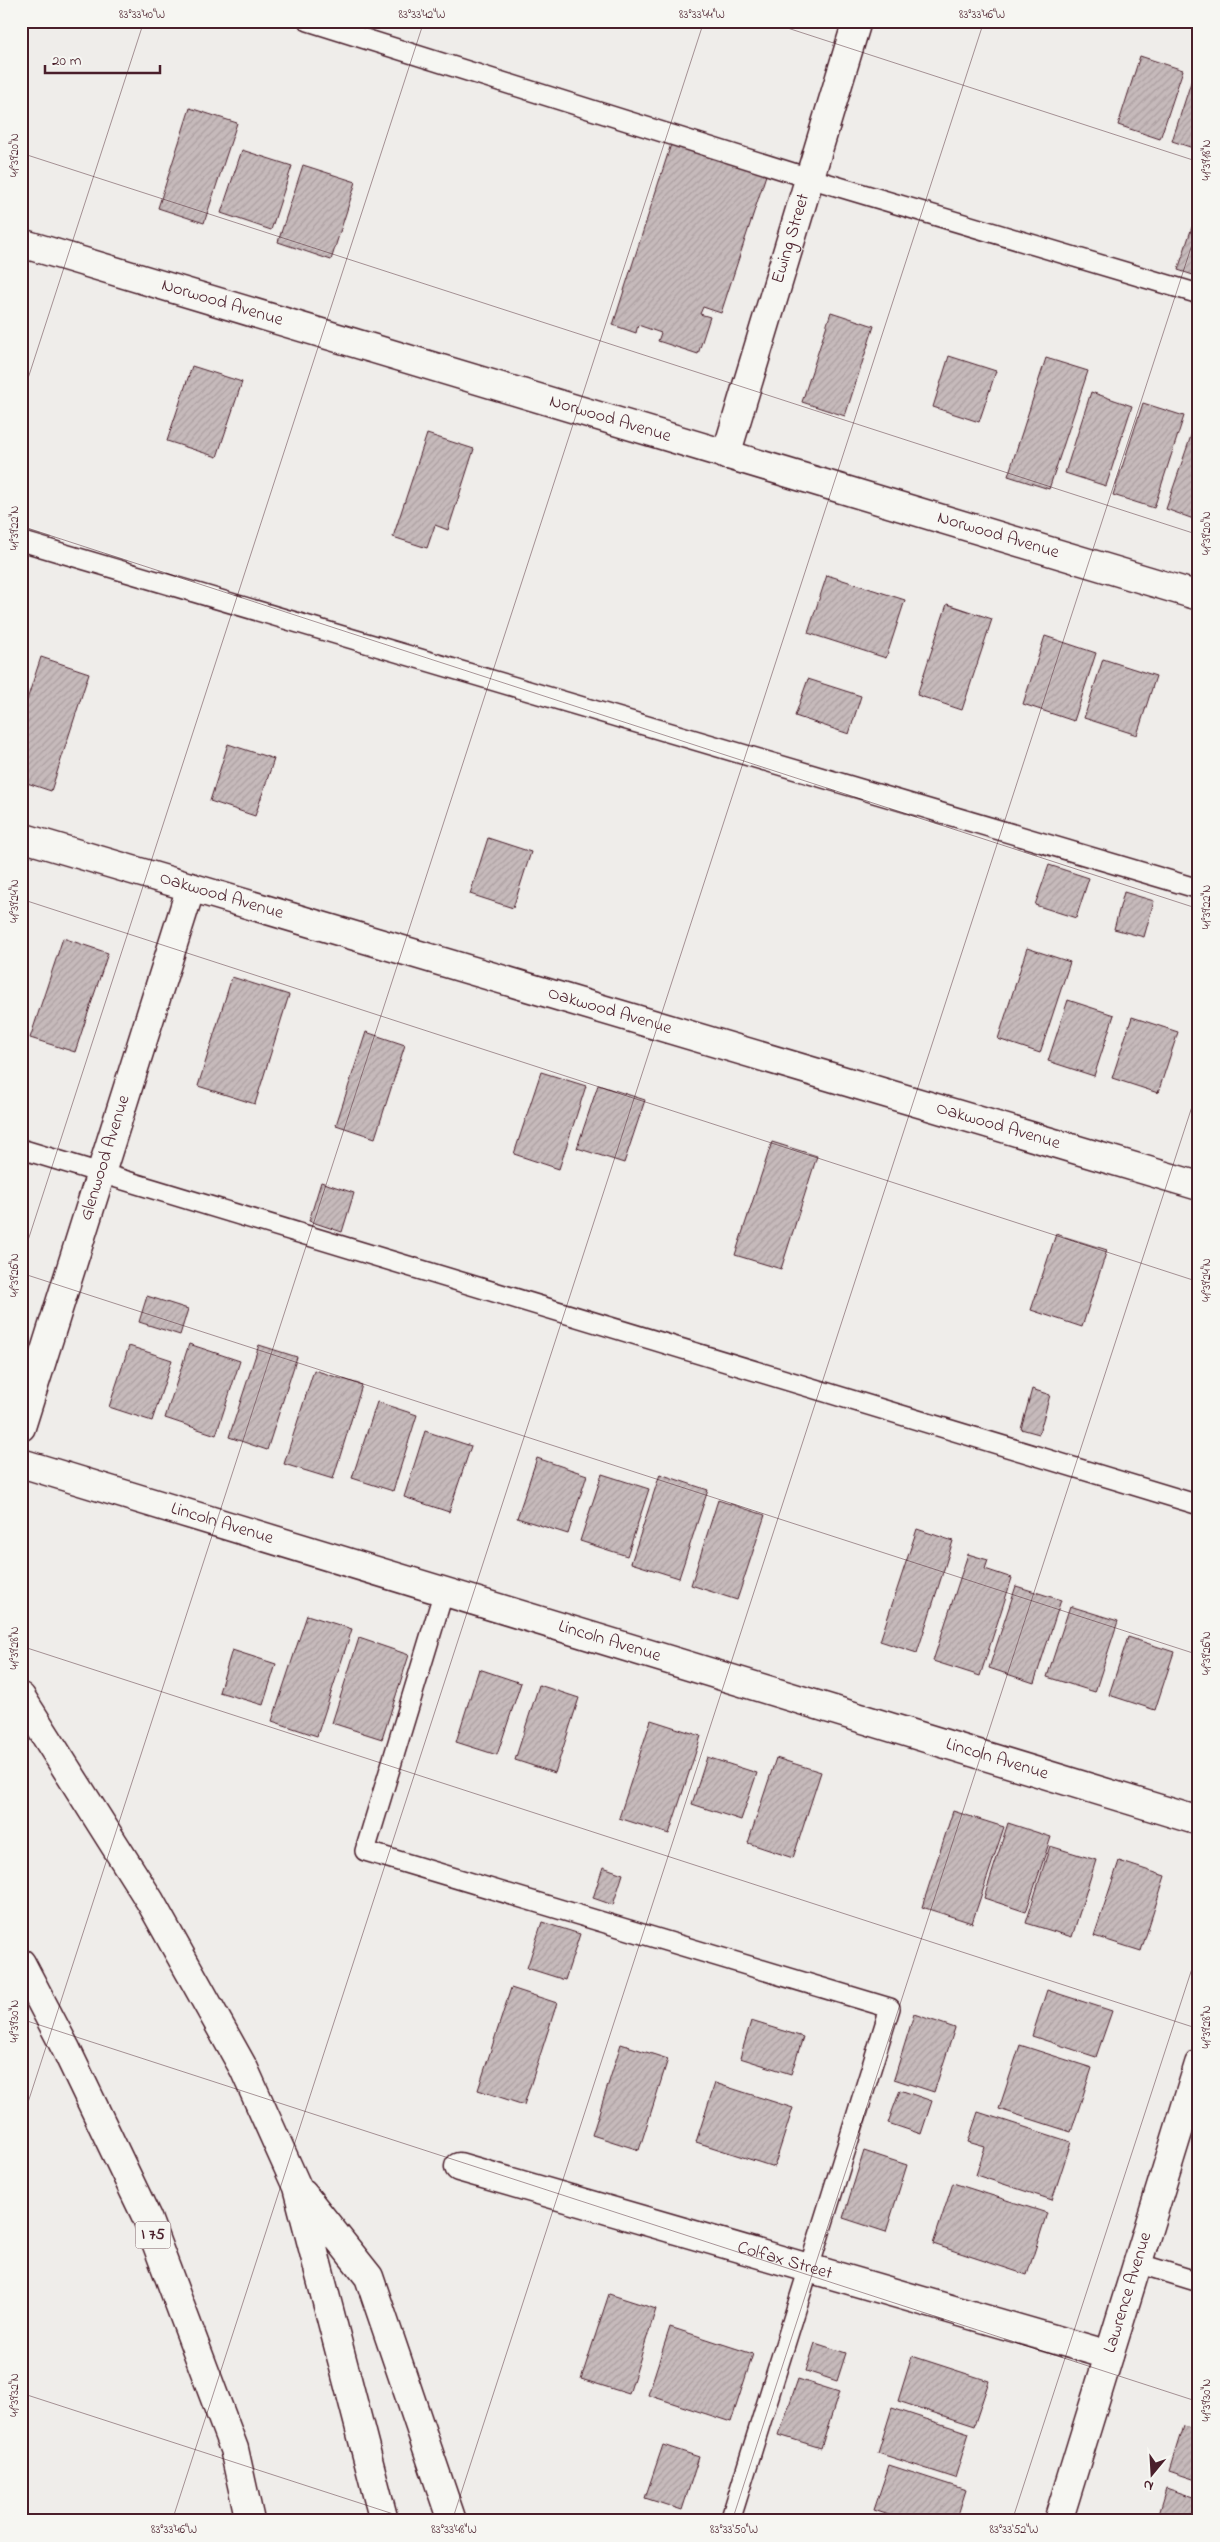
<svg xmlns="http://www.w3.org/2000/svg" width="1220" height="2542" font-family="'Indie Flower',sans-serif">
<defs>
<pattern id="building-hatch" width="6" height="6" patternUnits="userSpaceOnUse" patternTransform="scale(1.25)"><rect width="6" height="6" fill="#c6babb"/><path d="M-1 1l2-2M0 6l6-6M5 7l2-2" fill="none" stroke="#ac9fa1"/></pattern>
</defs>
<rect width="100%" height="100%" fill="#efedea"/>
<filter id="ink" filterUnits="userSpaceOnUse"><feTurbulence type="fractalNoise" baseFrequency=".02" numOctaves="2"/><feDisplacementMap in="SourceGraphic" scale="10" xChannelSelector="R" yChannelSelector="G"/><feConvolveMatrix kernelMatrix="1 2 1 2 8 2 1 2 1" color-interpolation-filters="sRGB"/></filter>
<g filter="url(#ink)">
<!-- building -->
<g fill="url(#building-hatch)" stroke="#4a1f2b">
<polygon points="1140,56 1183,70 1160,139 1118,125"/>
<polygon points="1194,73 1199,75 1199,150 1172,141"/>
<polygon points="190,108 237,123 204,223 158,208"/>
<polygon points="672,141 767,172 721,313 703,307 700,314 710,317 698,354 658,341 661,333 638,325 636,333 613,325"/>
<polygon points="242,150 292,166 271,230 221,213"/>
<polygon points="303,165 356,182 331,260 278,242"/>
<polygon points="1192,227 1199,229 1199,277 1178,270"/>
<polygon points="831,312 874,326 845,416 802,402"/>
<polygon points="949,356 996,371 979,422 933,407"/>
<polygon points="1046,358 1088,371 1049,489 1008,476"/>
<polygon points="192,366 242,382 217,457 167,441"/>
<polygon points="1091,392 1132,406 1106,486 1065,473"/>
<polygon points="1143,403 1184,416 1154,508 1113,495"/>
<polygon points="1194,427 1199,429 1199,521 1166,509"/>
<polygon points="427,434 474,449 448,530 435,525 427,548 393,537"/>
<polygon points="827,575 905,600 886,658 808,633"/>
<polygon points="947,604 992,619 962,710 917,695"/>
<polygon points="1045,636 1096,653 1074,721 1023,704"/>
<polygon points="41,657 89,673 51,791 21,781 21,718"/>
<polygon points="1103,659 1156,676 1137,735 1084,718"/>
<polygon points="808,679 861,696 849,734 795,716"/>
<polygon points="228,744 274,759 255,816 210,801"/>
<polygon points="488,838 531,852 513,908 470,894"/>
<polygon points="1049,865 1089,878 1076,918 1035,905"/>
<polygon points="1124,892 1154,901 1144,937 1114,929"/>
<polygon points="63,938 108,953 75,1052 30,1038"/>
<polygon points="1027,948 1070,962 1040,1053 998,1039"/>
<polygon points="232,977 289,995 255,1104 198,1086"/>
<polygon points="1068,1000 1114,1015 1094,1076 1048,1061"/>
<polygon points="1132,1017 1178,1032 1158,1093 1112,1078"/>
<polygon points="366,1032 405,1045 375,1138 336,1125"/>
<polygon points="541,1072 586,1086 559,1169 514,1154"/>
<polygon points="598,1085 645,1100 624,1163 577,1148"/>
<polygon points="772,1142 817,1156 781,1269 735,1255"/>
<polygon points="321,1182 354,1193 342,1232 309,1221"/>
<polygon points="1056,1234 1107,1250 1082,1327 1031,1310"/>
<polygon points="147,1296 188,1309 180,1335 139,1322"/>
<polygon points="189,1344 240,1361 216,1435 165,1418"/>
<polygon points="259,1345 297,1357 267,1450 229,1437"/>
<polygon points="129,1346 172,1360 152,1421 109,1407"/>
<polygon points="314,1370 362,1385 333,1479 284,1464"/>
<polygon points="1032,1389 1050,1395 1039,1434 1021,1429"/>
<polygon points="377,1402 417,1415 393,1491 352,1478"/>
<polygon points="425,1431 471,1446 449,1512 404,1497"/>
<polygon points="537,1458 587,1475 568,1534 517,1518"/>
<polygon points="602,1474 649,1489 627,1556 580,1541"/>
<polygon points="660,1474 708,1490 679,1578 631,1563"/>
<polygon points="718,1500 765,1515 737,1600 691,1585"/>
<polygon points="917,1529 953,1541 917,1653 880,1641"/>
<polygon points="968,1554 988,1560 985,1569 1012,1578 980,1676 933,1661"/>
<polygon points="1016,1586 1061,1600 1034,1683 989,1668"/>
<polygon points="1070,1606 1118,1621 1095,1692 1047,1677"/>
<polygon points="307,1615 352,1629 317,1736 272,1721"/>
<polygon points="1128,1637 1174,1652 1155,1710 1109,1695"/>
<polygon points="359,1638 409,1655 382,1739 332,1723"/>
<polygon points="232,1650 276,1664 263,1705 219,1692"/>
<polygon points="479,1669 521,1683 497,1755 456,1742"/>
<polygon points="539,1685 579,1698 555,1773 515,1760"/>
<polygon points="651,1720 701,1736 669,1834 619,1818"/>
<polygon points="707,1757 757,1773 741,1820 692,1804"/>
<polygon points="776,1758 821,1772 793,1858 748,1843"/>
<polygon points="953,1811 1004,1827 972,1923 922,1907"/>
<polygon points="1008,1823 1051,1837 1026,1912 984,1898"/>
<polygon points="1050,1846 1096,1860 1072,1937 1026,1923"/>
<polygon points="1119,1861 1165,1876 1141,1951 1094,1936"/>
<polygon points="603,1867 623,1874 613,1905 593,1898"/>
<polygon points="542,1922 580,1934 565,1980 527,1968"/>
<polygon points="511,1988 557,2003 524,2105 478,2090"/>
<polygon points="1047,1990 1112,2011 1096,2057 1032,2036"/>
<polygon points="914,2014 955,2028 934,2092 894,2079"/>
<polygon points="751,2021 803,2037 791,2074 740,2058"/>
<polygon points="621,2044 668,2059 639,2150 592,2135"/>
<polygon points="1020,2045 1092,2068 1071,2132 999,2109"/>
<polygon points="715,2083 793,2108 774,2167 696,2142"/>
<polygon points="900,2090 932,2101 921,2134 888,2123"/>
<polygon points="978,2112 1071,2142 1052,2200 976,2175 985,2147 968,2142"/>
<polygon points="864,2151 907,2165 886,2232 843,2218"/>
<polygon points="953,2183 1047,2213 1027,2275 933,2244"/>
<polygon points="609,2294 656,2309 629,2394 581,2379"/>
<polygon points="670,2327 753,2354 731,2422 648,2395"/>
<polygon points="815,2343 846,2353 837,2381 806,2371"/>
<polygon points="912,2356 989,2381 974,2426 898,2401"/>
<polygon points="798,2379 839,2392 821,2448 779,2435"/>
<polygon points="1199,2396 1199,2426 1190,2423"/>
<polygon points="892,2408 969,2433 955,2478 878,2453"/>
<polygon points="1183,2426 1199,2431 1199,2481 1169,2471"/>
<polygon points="663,2445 699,2457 682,2510 645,2498"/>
<polygon points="889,2465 966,2490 956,2521 907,2521 874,2510"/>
<polygon points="1166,2488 1199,2499 1199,2521 1156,2521"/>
</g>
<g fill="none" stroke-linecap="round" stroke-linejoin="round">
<defs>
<g id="service">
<polyline points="308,21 809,178 1199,294"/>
<polyline points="21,541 1199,889"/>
<polyline points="21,1149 1199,1505"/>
<polyline points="444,1591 365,1851 890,2008 730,2521"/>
<polyline points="1137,2263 1199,2282"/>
</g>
<g id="minor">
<path id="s1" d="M21 243 1199 596"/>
<path id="s2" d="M726 455 857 21"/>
<path id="s3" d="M21 837 1199 1186"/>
<path id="s4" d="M21 1427 191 887"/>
<path id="s5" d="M21 1463 1199 1821"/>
<path id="s6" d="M459 2167 1109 2355"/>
</g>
<g id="tertiary">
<path id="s7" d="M1058 2521 1199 2064"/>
</g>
<g id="motorway">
<polyline points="21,1697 150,1901 244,2069 297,2187 384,2521"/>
<polyline points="21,1963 66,2049 147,2218 234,2449 250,2521"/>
<polyline points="303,2194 369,2277 452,2521"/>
</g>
</defs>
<!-- service casing -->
<use href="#service" stroke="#4a1f2b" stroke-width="22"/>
<!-- minor casing -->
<use href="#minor" stroke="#4a1f2b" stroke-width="31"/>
<!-- tertiary casing -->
<use href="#tertiary" stroke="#4a1f2b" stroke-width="31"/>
<!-- motorway casing -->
<use href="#motorway" stroke="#4a1f2b" stroke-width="31"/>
<!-- service -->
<use href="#service" stroke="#f6f6f2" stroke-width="19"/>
<!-- minor -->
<use href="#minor" stroke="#f6f6f2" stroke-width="28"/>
<!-- tertiary -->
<use href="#tertiary" stroke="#f6f6f2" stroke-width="28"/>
<!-- motorway -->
<use href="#motorway" stroke="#f6f6f2" stroke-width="28"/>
</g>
</g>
<!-- ticks -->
<path fill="none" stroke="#4a1f2b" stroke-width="1" stroke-opacity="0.45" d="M766 21 1199 162M21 153 1199 535M21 400 144 21M21 526 1199 909M21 899 1199 1282M21 1262 424 21M21 1273 1199 1655M21 1646 1199 2029M21 2019 1199 2402M21 2124 704 21M21 2393 415 2521M172 2521 984 21M452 2521 1199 223M732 2521 1199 1085M1012 2521 1199 1947"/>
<g text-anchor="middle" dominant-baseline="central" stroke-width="4.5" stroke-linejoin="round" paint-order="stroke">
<!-- shield labels -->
<rect fill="#f6f6f2" stroke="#7e6067" stroke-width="1" x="135.5" y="2221.5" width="35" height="27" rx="4"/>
<g font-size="16" font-weight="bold" fill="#4a1f2b">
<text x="153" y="2235">I 75</text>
</g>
<!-- street labels -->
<g font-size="18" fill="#4a1f2b" stroke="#f6f6f2">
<text stroke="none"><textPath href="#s2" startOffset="226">Ewing Street</textPath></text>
<text stroke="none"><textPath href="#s1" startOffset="210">Norwood Avenue</textPath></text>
<text stroke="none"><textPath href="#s1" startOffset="615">Norwood Avenue</textPath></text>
<text stroke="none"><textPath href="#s1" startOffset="1020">Norwood Avenue</textPath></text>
<text stroke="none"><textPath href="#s3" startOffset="209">Oakwood Avenue</textPath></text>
<text stroke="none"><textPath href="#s3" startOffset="614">Oakwood Avenue</textPath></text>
<text stroke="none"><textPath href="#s3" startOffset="1019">Oakwood Avenue</textPath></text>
<text stroke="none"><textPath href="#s4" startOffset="282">Glenwood Avenue</textPath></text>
<text stroke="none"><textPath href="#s5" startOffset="210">Lincoln Avenue</textPath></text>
<text stroke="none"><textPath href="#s5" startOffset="615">Lincoln Avenue</textPath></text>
<text stroke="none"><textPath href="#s5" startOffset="1020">Lincoln Avenue</textPath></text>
<text stroke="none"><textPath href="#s6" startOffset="339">Colfax Street</textPath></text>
<text stroke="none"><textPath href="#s7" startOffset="239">Lawrence Avenue</textPath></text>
</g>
</g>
<!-- margin -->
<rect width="1220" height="2542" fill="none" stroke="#f6f6f2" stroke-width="55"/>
<!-- north arrow -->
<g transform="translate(1152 2474) rotate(198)" stroke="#f6f6f2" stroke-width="4" paint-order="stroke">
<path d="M0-4L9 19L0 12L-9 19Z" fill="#4a1f2b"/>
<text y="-8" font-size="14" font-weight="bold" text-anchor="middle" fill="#4a1f2b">N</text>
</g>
<!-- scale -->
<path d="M45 65v8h115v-8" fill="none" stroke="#4a1f2b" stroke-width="2.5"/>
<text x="52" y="65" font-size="15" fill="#4a1f2b" stroke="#f6f6f2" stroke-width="4" paint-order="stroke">20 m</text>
<rect x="28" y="28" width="1164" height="2486" fill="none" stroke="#4a1f2b" stroke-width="2"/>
<g font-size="12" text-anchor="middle" fill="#4a1f2b">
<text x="142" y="18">83°33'40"W</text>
<text x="422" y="18">83°33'42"W</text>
<text x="702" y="18">83°33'44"W</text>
<text x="982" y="18">83°33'46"W</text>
<text transform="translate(14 155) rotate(-90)" y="4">41°39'20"N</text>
<text transform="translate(1206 160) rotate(-90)" y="4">41°39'18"N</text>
<text transform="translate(14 528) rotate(-90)" y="4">41°39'22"N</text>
<text transform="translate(1206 533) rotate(-90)" y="4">41°39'20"N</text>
<text transform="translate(14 901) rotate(-90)" y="4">41°39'24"N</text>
<text transform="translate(1206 907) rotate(-90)" y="4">41°39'22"N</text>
<text transform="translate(14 1275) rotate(-90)" y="4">41°39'26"N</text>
<text transform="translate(1206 1280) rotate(-90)" y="4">41°39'24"N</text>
<text transform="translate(14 1648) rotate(-90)" y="4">41°39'28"N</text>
<text transform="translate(1206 1653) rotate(-90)" y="4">41°39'26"N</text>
<text transform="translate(14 2021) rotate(-90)" y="4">41°39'30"N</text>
<text transform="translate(1206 2027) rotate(-90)" y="4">41°39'28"N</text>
<text transform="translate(14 2395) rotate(-90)" y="4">41°39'32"N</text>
<text transform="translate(1206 2400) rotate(-90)" y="4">41°39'30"N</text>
<text x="174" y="2533">83°33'46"W</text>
<text x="454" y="2533">83°33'48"W</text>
<text x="734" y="2533">83°33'50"W</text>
<text x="1014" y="2533">83°33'52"W</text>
</g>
</svg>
